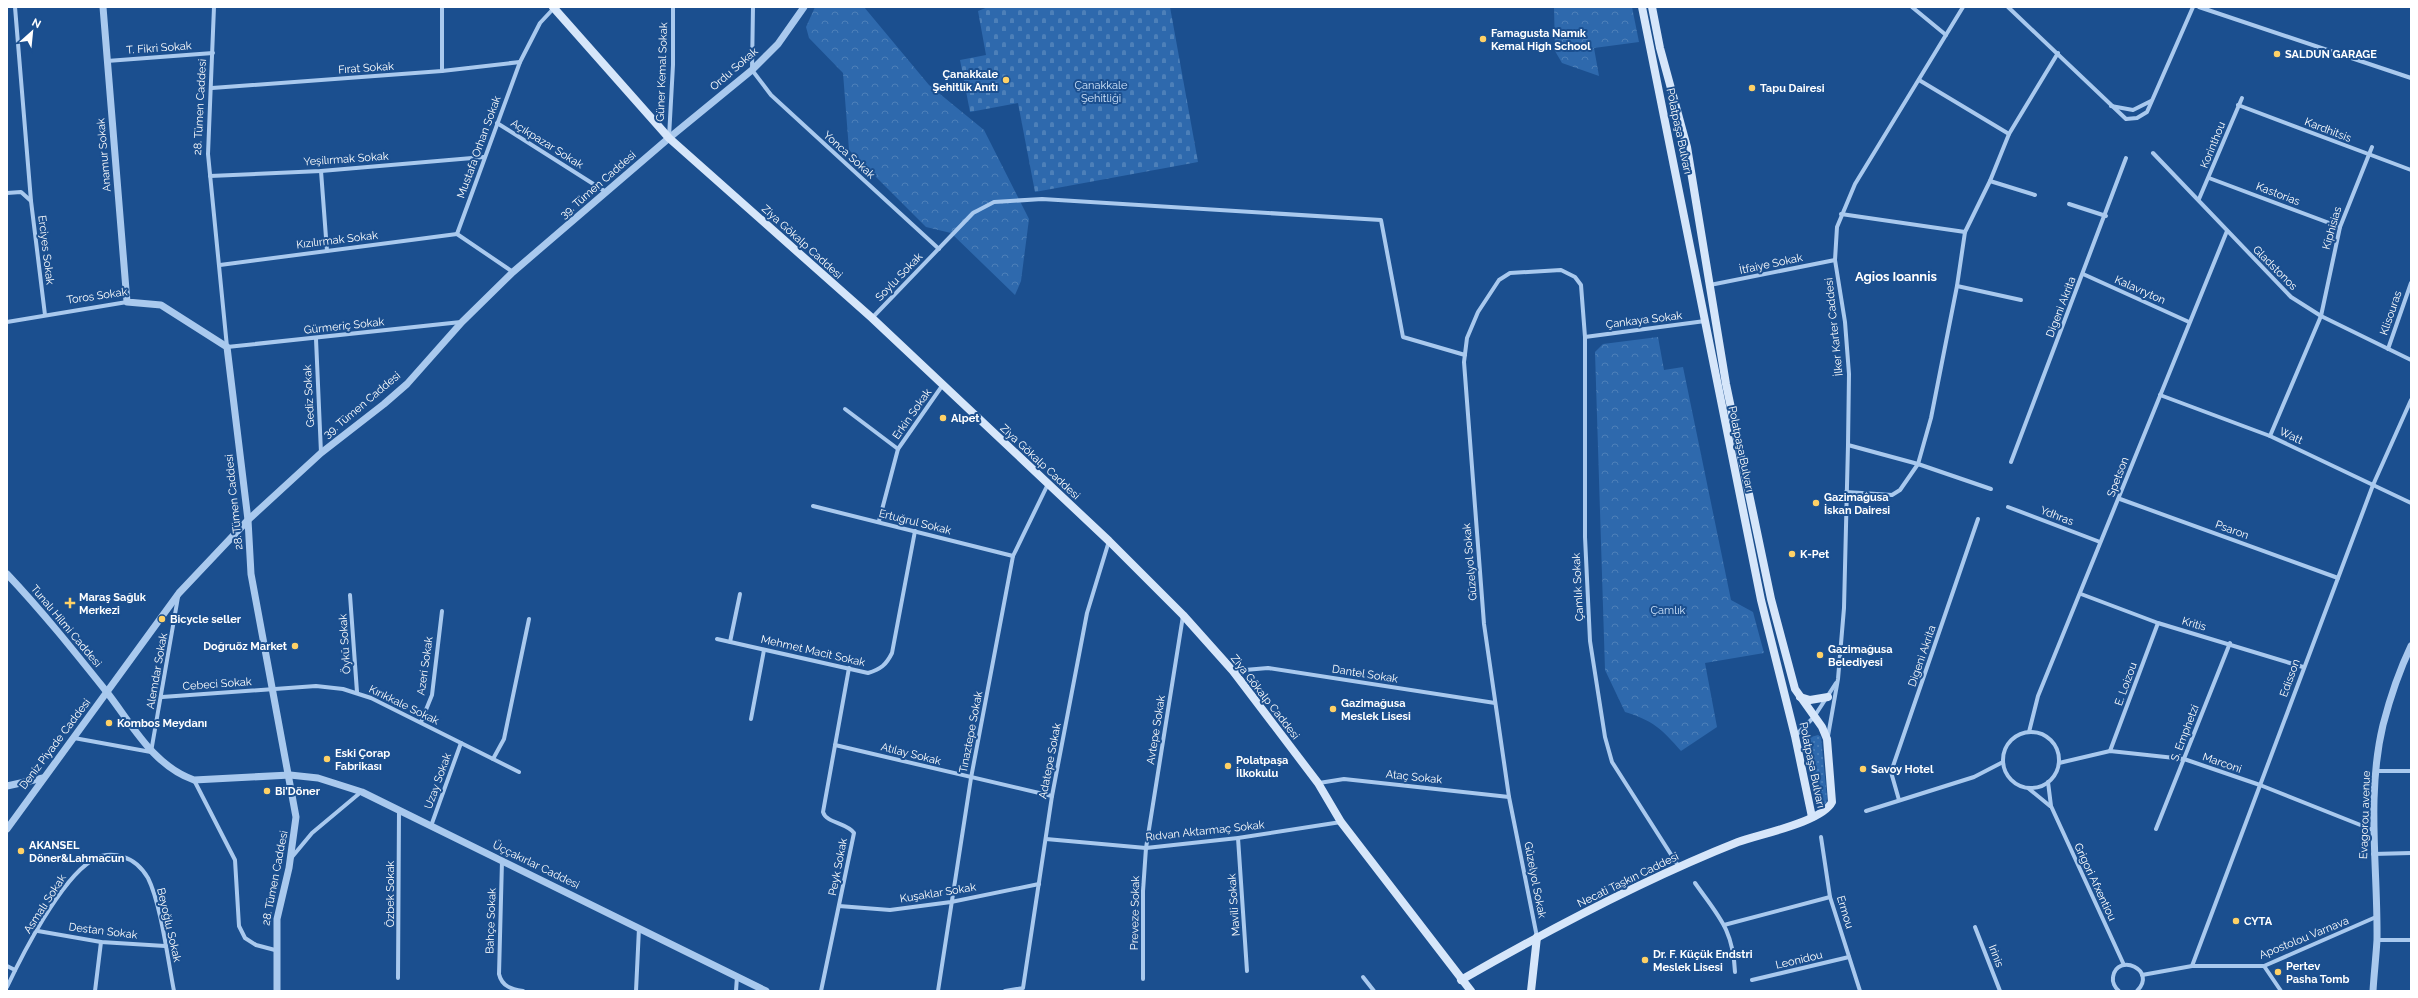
<svg xmlns="http://www.w3.org/2000/svg" width="2418" height="998" font-family="Raleway,sans-serif">
<defs>
<pattern id="forest-crowns" width="20" height="18" patternUnits="userSpaceOnUse"><rect width="20" height="18" fill="#2e69ad"/><path d="M2 6a3 3 0 1 1 6 0M12 15a3 3 0 1 1 6 0" fill="none" stroke="#4d80b9"/></pattern>
<pattern id="cemetery-stones" width="16" height="16" patternUnits="userSpaceOnUse"><rect width="16" height="16" fill="#2e69ad"/><path d="M2 7V4a2 2 0 0 1 4 0v3zM10 15v-3a2 2 0 0 1 4 0v3z" fill="#4d80b9"/></pattern>
<pattern id="park-dots" width="8" height="8" patternUnits="userSpaceOnUse"><rect width="8" height="8" fill="#2e69ad"/><path d="M2 2h.1M6 6h.1" fill="none" stroke="#4d80b9" stroke-width="1.8" stroke-linecap="round"/></pattern>
</defs>
<rect width="100%" height="100%" fill="#1b4f8f"/>
<!-- forest -->
<g fill="url(#forest-crowns)">
<polygon points="815,7 864,7 929,85 984,130 1029,219 1021,281 1015,295 951,233 926,227 849,150 843,73 809,38 806,27"/>
<polygon points="1554,7 1632,7 1639,42 1594,48 1599,76 1562,63 1555,51"/>
<path d="M1658 337 1664 370 1683 367 1731 600 1753 612 1764 653 1705 663 1717 727 1681 751C1662 729 1652 720 1625 712L1605 670 1595 352 1603 344Z"/>
</g>
<!-- cemetery -->
<polygon fill="url(#cemetery-stones)" points="988,7 1170,7 1198,162 1035,192 1018,103 970,112 960,60 986,55 978,11"/>
<!-- park -->
<polygon fill="url(#park-dots)" points="1818,735 1821,737 1827,798 1826,804 1820,807 1808,747 1811,737"/>
<g fill="none" stroke-linecap="round" stroke-linejoin="round">
<!-- minor -->
<g stroke="#a9c9ee" stroke-width="4">
<polyline points="15,7 31,201"/>
<polyline points="214,7 208,154 227,347 461,322"/>
<polyline points="442,7 442,71"/>
<polyline points="753,7 752,70 771,95 939,249"/>
<polyline points="1912,7 1946,35"/>
<polyline points="2008,7 2126,119 2137,118 2147,112 2193,7"/>
<polyline points="2199,7 2411,78"/>
<polyline points="107,61 213,53"/>
<polyline points="1919,80 2009,134"/>
<polyline points="212,88 442,71 520,62"/>
<polyline points="2238,105 2411,170"/>
<polyline points="2111,106 2133,110 2151,101"/>
<polyline points="497,123 606,192"/>
<polyline points="669,137 673,65 673,7"/>
<polyline points="2153,153 2291,297 2321,316 2411,360"/>
<polyline points="321,171 327,251"/>
<polyline points="210,176 321,171 484,157"/>
<polyline points="2209,178 2340,227"/>
<polyline points="1990,181 2035,195"/>
<polyline points="7,193 21,192 31,201 45,315"/>
<polyline points="2199,199 2242,98"/>
<polyline points="2069,204 2106,216"/>
<polyline points="1841,214 1965,232 1990,181 2009,134 2058,53"/>
<polyline points="457,234 520,62 540,23 554,8"/>
<polyline points="457,234 513,272"/>
<polyline points="220,265 457,234"/>
<polyline points="2083,274 2189,322"/>
<polyline points="1710,285 1835,260"/>
<polyline points="1957,286 2021,300"/>
<polyline points="872,318 973,213 994,202 1042,199 1381,220 1403,337 1465,355"/>
<polyline points="7,322 127,302"/>
<polyline points="1585,337 1705,321"/>
<polyline points="316,339 321,453"/>
<polyline points="2388,349 2411,283"/>
<polyline points="2160,395 2270,436 2411,503"/>
<polyline points="845,409 898,449"/>
<polyline points="2270,436 2321,316 2340,227 2372,147"/>
<polyline points="1848,445 1918,464 1991,489"/>
<polyline points="2011,462 2126,158"/>
<polyline points="1846,492 1892,495 1900,490 1918,464 1931,418 1957,286 1965,232"/>
<polyline points="2120,499 2338,578"/>
<polyline points="813,506 1013,556"/>
<polyline points="2008,507 2100,542"/>
<polyline points="879,521 898,449 942,386"/>
<polyline points="2081,594 2158,623 2303,667"/>
<polyline points="350,595 357,692"/>
<path d="M717 639 868 673C881 669 886 665 892 653L915 531"/>
<polyline points="730,642 740,594"/>
<polyline points="1233,671 1268,668 1495,703"/>
<polyline points="162,697 316,686 343,689 371,698 519,772"/>
<polyline points="751,719 764,650"/>
<polyline points="421,722 432,695 442,611"/>
<polyline points="2029,732 2038,696 2227,231"/>
<circle cx="2031" cy="760" r="28"/>
<polyline points="1795,736 1814,717 1836,683"/>
<polyline points="1828,736 1838,679 1844,608 1848,445 1849,374 1845,322 1835,260 1837,227 1855,184 1963,7"/>
<polyline points="74,738 151,752 178,597"/>
<polyline points="835,745 1052,796"/>
<polyline points="2110,751 2158,623"/>
<polyline points="493,759 504,739 529,619"/>
<polyline points="2059,763 2110,751 2184,759 2260,785 2373,830"/>
<polyline points="2377,771 2411,771"/>
<polyline points="194,780 235,860 239,926 245,938 256,945 275,950"/>
<polyline points="2048,782 2051,806 2124,965"/>
<polyline points="1319,783 1344,779 1509,797"/>
<polyline points="2028,788 2050,806"/>
<polyline points="1899,800 1891,772 1978,519"/>
<polyline points="1866,811 1974,777 2003,762"/>
<polyline points="431,826 461,743"/>
<polyline points="2156,829 2230,643"/>
<polyline points="1821,837 1830,897 1860,991"/>
<polyline points="1238,838 1247,971"/>
<polyline points="1046,839 1146,848 1238,838 1341,822"/>
<polyline points="2373,854 2411,853"/>
<polyline points="292,857 312,833 361,792"/>
<path d="M502 861 499 974C502 987 512 989 523 991"/>
<path d="M1695 883C1719 917 1733 929 1735 972"/>
<polyline points="839,906 890,910 951,902 1039,884"/>
<polyline points="1724,925 1830,897"/>
<polyline points="1975,927 2000,991"/>
<polyline points="38,931 101,942 165,946"/>
<polyline points="1537,937 1509,797 1484,624 1464,362 1467,338 1478,312 1499,280 1510,273 1561,270 1575,277 1581,285 1585,337 1585,537 1590,641 1605,737 1612,762 1679,867"/>
<polyline points="2377,940 2411,940"/>
<polyline points="7,966 15,970"/>
<polyline points="2192,966 2373,485 2411,400"/>
<polyline points="2264,966 2281,991"/>
<polyline points="2142,975 2192,966 2264,966 2376,917"/>
<polyline points="1363,977 1374,991"/>
<polyline points="398,978 399,810"/>
<polyline points="1143,979 1143,891 1146,848 1183,616"/>
<polyline points="1752,980 1849,957"/>
<path d="M7 987C23 953 60 881 91 861 100 854 113 853 123 857 134 860 142 868 148 878 161 904 168 961 174 991"/>
<polyline points="95,991 101,942"/>
<polyline points="636,991 639,928"/>
<polyline points="736,991 737,977"/>
<path d="M821 991 854 833C847 823 826 823 823 812L849 668"/>
<polyline points="938,991 971,778 1013,556 1048,484"/>
<polyline points="1005,991 1023,988 1052,796 1087,613 1109,541"/>
<path d="M2119 991C2115 988 2112 982 2113 977 2117 952 2158 970 2137 991"/>
</g>
<!-- tertiary -->
<g stroke="#a9c9ee" stroke-width="7">
<polyline points="103,7 127,302 161,305 227,347 248,520 251,574 296,817 289,868 277,919 277,991"/>
<path d="M7 574C42 611 74 651 106 691 132 724 152 765 194 780L290 775 318 778 362 792 766 991"/>
<polyline points="7,786 43,778"/>
<polyline points="7,829 179,593 248,520 321,453 384,404 407,384 462,322 513,272 669,138 752,70 778,44 804,7"/>
<path d="M2373 991C2374 974 2376 957 2377 940 2378 869 2366 796 2383 725 2390 698 2399 671 2411 646"/>
</g>
<!-- secondary -->
<g stroke="#d6e6fa" stroke-width="8">
<polyline points="553,7 669,138 872,318 1109,541 1183,615 1233,671 1318,783 1341,822 1471,991"/>
<polyline points="1642,7 1761,600 1795,736 1812,817"/>
<polyline points="1800,697 1810,700 1828,697"/>
<path d="M1461 980C1550 929 1642 880 1738 842 1760 834 1822 822 1832 802L1827 739 1822 727 1795 689 1771 599 1726 384 1687 147 1660 48 1652 7"/>
<polyline points="1531,991 1537,937"/>
</g>
</g>
<!-- markers -->
<g fill="#ffd166" stroke="#1b4f8f" stroke-width="1.5">
<circle cx="1483" cy="39" r="4"/>
<circle cx="2277" cy="54" r="4"/>
<circle cx="1006" cy="80" r="4"/>
<circle cx="1752" cy="88" r="4"/>
<circle cx="943" cy="418" r="4"/>
<circle cx="1816" cy="503" r="4"/>
<circle cx="1792" cy="554" r="4"/>
<path d="M68 597h4v4h4v4h-4v4h-4v-4h-4v-4h4z"/>
<circle cx="162" cy="619" r="4"/>
<circle cx="295" cy="646" r="4"/>
<circle cx="1820" cy="655" r="4"/>
<circle cx="1333" cy="709" r="4"/>
<circle cx="109" cy="723" r="4"/>
<circle cx="327" cy="759" r="4"/>
<circle cx="1228" cy="766" r="4"/>
<circle cx="1863" cy="769" r="4"/>
<circle cx="267" cy="791" r="4"/>
<circle cx="21" cy="851" r="4"/>
<circle cx="2236" cy="921" r="4"/>
<circle cx="1645" cy="960" r="4"/>
<circle cx="2278" cy="972" r="4"/>
</g>
<g text-anchor="middle" dominant-baseline="central" stroke-width="4" stroke-linejoin="round" paint-order="stroke">
<!-- poi labels -->
<g font-size="11" font-weight="bold" fill="#fff" stroke="#1b4f8f" text-anchor="start">
<text x="1491" y="33">Famagusta Namık<tspan x="1491" dy="13">Kemal High School</tspan></text>
<text x="2285" y="54">SALDUN GARAGE</text>
<text x="998" y="74" text-anchor="end">Çanakkale<tspan x="998" dy="13">Şehitlik Anıtı</tspan></text>
<text x="1760" y="88">Tapu Dairesi</text>
<text x="951" y="418">Alpet</text>
<text x="1824" y="497">Gazimağusa<tspan x="1824" dy="13">İskan Dairesi</tspan></text>
<text x="1800" y="554">K-Pet</text>
<text x="79" y="597">Maraş Sağlık<tspan x="79" dy="13">Merkezi</tspan></text>
<text x="170" y="619">Bicycle seller</text>
<text x="287" y="646" text-anchor="end">Doğruöz Market</text>
<text x="1828" y="649">Gazimağusa<tspan x="1828" dy="13">Belediyesi</tspan></text>
<text x="1341" y="703">Gazimağusa<tspan x="1341" dy="13">Meslek Lisesi</tspan></text>
<text x="117" y="723">Kombos Meydanı</text>
<text x="335" y="753">Eski Çorap<tspan x="335" dy="13">Fabrikası</tspan></text>
<text x="1236" y="760">Polatpaşa<tspan x="1236" dy="13">İlkokulu</tspan></text>
<text x="1871" y="769">Savoy Hotel</text>
<text x="275" y="791">Bi'Döner</text>
<text x="29" y="845">AKANSEL<tspan x="29" dy="13">Döner&amp;Lahmacun</tspan></text>
<text x="2244" y="921">CYTA</text>
<text x="1653" y="954">Dr. F. Küçük Endstri<tspan x="1653" dy="13">Meslek Lisesi</tspan></text>
<text x="2286" y="966">Pertev<tspan x="2286" dy="13">Pasha Tomb</tspan></text>
</g>
<!-- street labels -->
<g font-size="11" fill="#fff" stroke="#1b4f8f">
<text transform="translate(159 48) rotate(-4)">T. Fikri Sokak</text>
<text transform="translate(366 68) rotate(-4)">Fırat Sokak</text>
<text transform="translate(734 69) rotate(-41)">Ordu Sokak</text>
<text transform="translate(662 72) rotate(-88)">Güner Kemal Sokak</text>
<text transform="translate(200 107) rotate(-87)">28. Tümen Caddesi</text>
<text transform="translate(2328 130) rotate(21)">Kardhitsis</text>
<text transform="translate(1679 131) rotate(78)">Polatpaşa Bulvarı</text>
<text transform="translate(547 144) rotate(32)">Açıkpazar Sokak</text>
<text transform="translate(2213 145) rotate(-68)">Korinthou</text>
<text transform="translate(479 147) rotate(-70)">Mustafa Orhan Sokak</text>
<text transform="translate(104 155) rotate(-95)">Anamur Sokak</text>
<text transform="translate(849 155) rotate(42)">Yonca Sokak</text>
<text transform="translate(346 159) rotate(-4)">Yeşilırmak Sokak</text>
<text transform="translate(598 185) rotate(-41)">39. Tümen Caddesi</text>
<text transform="translate(2278 194) rotate(21)">Kastorias</text>
<text transform="translate(2332 228) rotate(-74)">Kiphisias</text>
<text transform="translate(337 240) rotate(-7)">Kızılırmak Sokak</text>
<text transform="translate(802 242) rotate(42)">Ziya Gökalp Caddesi</text>
<text transform="translate(46 250) rotate(83)">Erciyes Sokak</text>
<text transform="translate(1771 264) rotate(-12)">İtfaiye Sokak</text>
<text transform="translate(2275 268) rotate(45)">Gladstonos</text>
<text transform="translate(899 277) rotate(-46)">Soylu Sokak</text>
<text transform="translate(2140 290) rotate(24)">Kalavryton</text>
<text transform="translate(97 296) rotate(-8)">Toros Sokak</text>
<text transform="translate(2061 307) rotate(-69)">Digeni Akrita</text>
<text transform="translate(2391 313) rotate(-71)">Klisouras</text>
<text transform="translate(1644 320) rotate(-7)">Çankaya Sokak</text>
<text transform="translate(344 326) rotate(-6)">Gürmeriç Sokak</text>
<text transform="translate(1834 327) rotate(-96)">İlker Karter Caddesi</text>
<text transform="translate(309 396) rotate(-93)">Gediz Sokak</text>
<text transform="translate(362 405) rotate(-40)">39. Tümen Caddesi</text>
<text transform="translate(912 414) rotate(-55)">Erkin Sokak</text>
<text transform="translate(2291 436) rotate(25)">Watt</text>
<text transform="translate(1741 449) rotate(78)">Polatpaşa Bulvarı</text>
<text transform="translate(1040 462) rotate(43)">Ziya Gökalp Caddesi</text>
<text transform="translate(2118 477) rotate(-69)">Spetson</text>
<text transform="translate(234 502) rotate(-96)">28. Tümen Caddesi</text>
<text transform="translate(2057 516) rotate(21)">Ydhras</text>
<text transform="translate(915 522) rotate(14)">Ertuğrul Sokak</text>
<text transform="translate(2232 530) rotate(20)">Psaron</text>
<text transform="translate(1470 562) rotate(-95)">Güzelyol Sokak</text>
<text transform="translate(1578 587) rotate(-93)">Çamlık Sokak</text>
<text transform="translate(2194 624) rotate(16)">Kritis</text>
<text transform="translate(66 626) rotate(50)">Tunalı Hilmi Caddesi</text>
<text transform="translate(345 644) rotate(-94)">Öykü Sokak</text>
<text transform="translate(813 651) rotate(13)">Mehmet Macit Sokak</text>
<text transform="translate(1922 656) rotate(-71)">Digeni Akrita</text>
<text transform="translate(425 666) rotate(-82)">Azeri Sokak</text>
<text transform="translate(157 671) rotate(-80)">Alemdar Sokak</text>
<text transform="translate(1365 674) rotate(9)">Dantel Sokak</text>
<text transform="translate(2290 678) rotate(-70)">Edisson</text>
<text transform="translate(217 684) rotate(-4)">Cebeci Sokak</text>
<text transform="translate(2126 684) rotate(-70)">E. Loizou</text>
<text transform="translate(1265 697) rotate(52)">Ziya Gökalp Caddesi</text>
<text transform="translate(404 705) rotate(26)">Kırıkkale Sokak</text>
<text transform="translate(1156 730) rotate(-81)">Avtepe Sokak</text>
<text transform="translate(971 732) rotate(-79)">Tınaztepe Sokak</text>
<text transform="translate(2185 733) rotate(-69)">S. Emphetzi</text>
<text transform="translate(55 744) rotate(-53)">Deniz Piyade Caddesi</text>
<text transform="translate(911 754) rotate(14)">Atılay Sokak</text>
<text transform="translate(1050 761) rotate(-79)">Adatepe Sokak</text>
<text transform="translate(2222 763) rotate(19)">Marconi</text>
<text transform="translate(1812 765) rotate(78)">Polatpaşa Bulvarı</text>
<text transform="translate(1414 777) rotate(6)">Ataç Sokak</text>
<text transform="translate(438 781) rotate(-70)">Uzay Sokak</text>
<text transform="translate(2365 815) rotate(-88)">Evagorou avenue</text>
<text transform="translate(1205 831) rotate(-6)">Rıdvan Aktarmaç Sokak</text>
<text transform="translate(536 865) rotate(26)">Üççakırlar Caddesi</text>
<text transform="translate(838 867) rotate(-79)">Peyk Sokak</text>
<text transform="translate(275 878) rotate(-79)">28. Tümen Caddesi</text>
<text transform="translate(1535 880) rotate(79)">Güzelyol Sokak</text>
<text transform="translate(1628 880) rotate(-26)">Necati Taşkın Caddesi</text>
<text transform="translate(2095 882) rotate(65)">Grigori Afxentiou</text>
<text transform="translate(938 893) rotate(-9)">Kuşaklar Sokak</text>
<text transform="translate(390 894) rotate(-90)">Özbek Sokak</text>
<text transform="translate(45 904) rotate(-57)">Asmalı Sokak</text>
<text transform="translate(1234 905) rotate(-94)">Mavili Sokak</text>
<text transform="translate(1845 912) rotate(73)">Ermou</text>
<text transform="translate(1135 913) rotate(-89)">Preveze Sokak</text>
<text transform="translate(491 921) rotate(-88)">Bahçe Sokak</text>
<text transform="translate(169 925) rotate(77)">Beyoğlu Sokak</text>
<text transform="translate(103 931) rotate(7)">Destan Sokak</text>
<text transform="translate(2304 938) rotate(-22)">Apostolou Varnava</text>
<text transform="translate(1996 956) rotate(69)">Irinis</text>
<text transform="translate(1799 960) rotate(-13)">Leonidou</text>
</g>
<!-- park labels -->
<g font-size="11" fill="#cfe3fa" stroke="#1b4f8f">
<text x="1101" y="85">Çanakkale<tspan x="1101" dy="13">Şehitliği</tspan></text>
<text x="1668" y="610">Çamlık</text>
</g>
<!-- quarter labels -->
<g font-size="13" font-weight="bold" fill="#fff" stroke="#1b4f8f">
<text x="1896" y="276">Agios Ioannis</text>
</g>
</g>
<!-- border -->
<rect width="2418" height="998" fill="none" stroke="#ffffff" stroke-width="16"/>
<!-- north arrow -->
<g transform="translate(32 32) rotate(27)" stroke="#1b4f8f" stroke-width="3" paint-order="stroke">
<path d="M0-3L7 15L0 10L-7 15Z" fill="#ffffff"/>
<text y="-6" font-size="11" font-weight="bold" text-anchor="middle" fill="#ffffff">N</text>
</g>
</svg>
